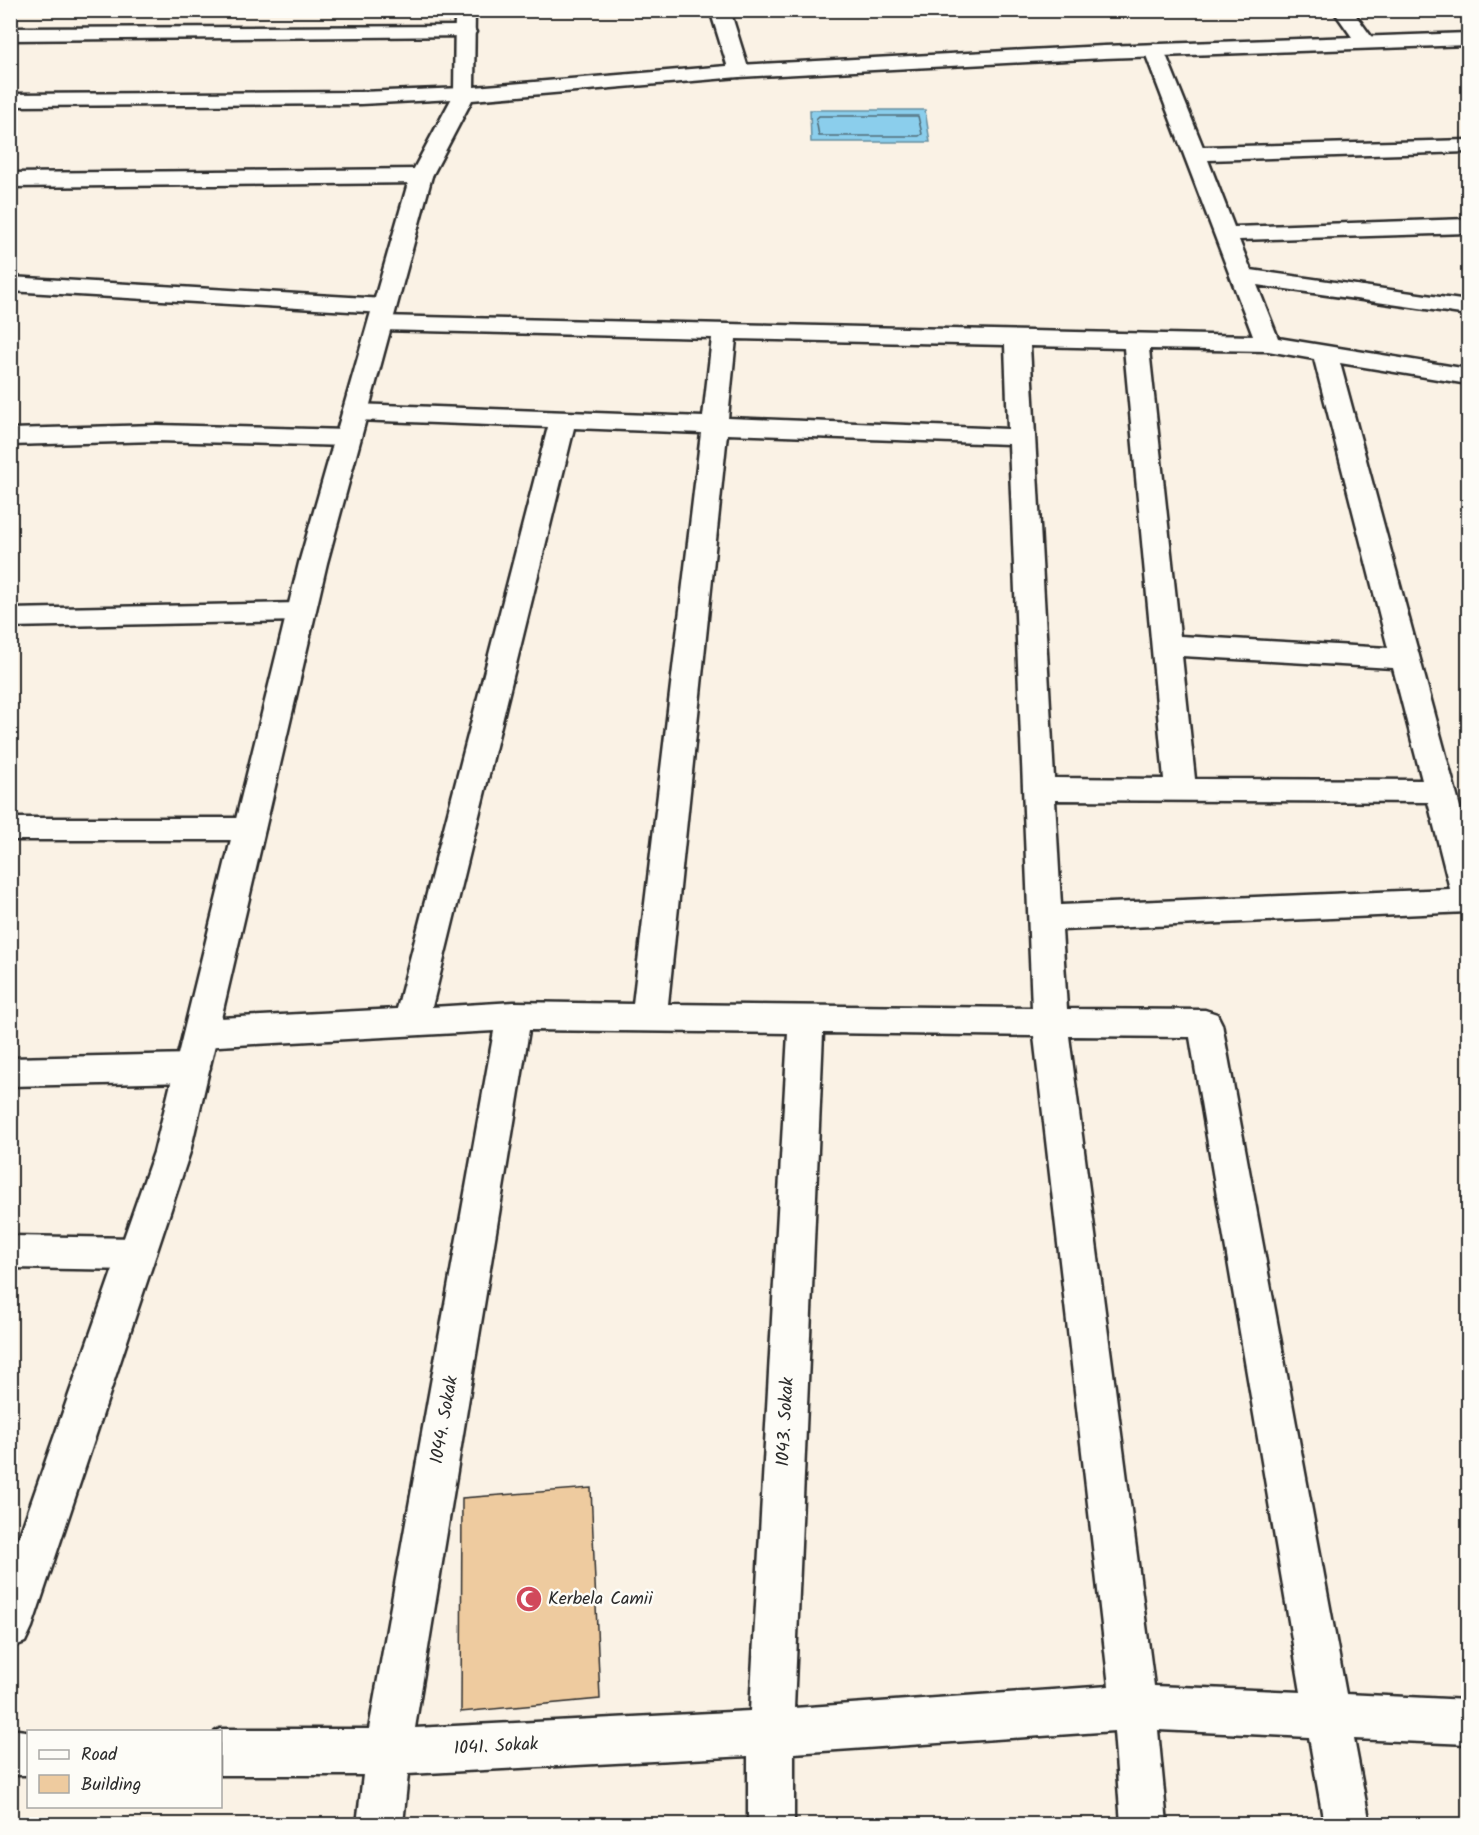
<svg xmlns="http://www.w3.org/2000/svg" width="1479" height="1835" font-family="Kalam,sans-serif">
<rect width="100%" height="100%" fill="#faf2e5"/>
<filter id="ink" filterUnits="userSpaceOnUse"><feTurbulence type="fractalNoise" baseFrequency=".0167" numOctaves="2"/><feDisplacementMap in="SourceGraphic" scale="12" xChannelSelector="R" yChannelSelector="G"/><feConvolveMatrix kernelMatrix="1 2 1 2 8 2 1 2 1" color-interpolation-filters="sRGB"/></filter>
<g filter="url(#ink)">
<!-- water -->
<polygon fill="#8bceec" stroke="#658d9f" stroke-width="1.5" points="810,110 925,110 930,142 811,142"/>
<g fill="none" stroke-linecap="round" stroke-linejoin="round">
<!-- shore -->
<polygon stroke="#516c78" stroke-width="1.5" points="819,116 918,116 922,134 919,136 819,136 816,119"/>
</g>
<!-- building -->
<polygon fill="#eecb9f" stroke="#2b2b2b" stroke-width="1.5" points="591,1488 600,1699 461,1712 462,1498"/>
<g fill="none" stroke-linecap="round" stroke-linejoin="round">
<defs>
<g id="minor">
<polygon points="710,10 730,10 749,71 746,75 739,77 732,75 729,71"/>
<polygon points="1333,10 1352,10 1376,43 1373,47 1359,47"/>
<polygon points="466,26 473,28 476,32 473,36 10,40 10,28"/>
<path d="M1154 44 1161 46 1164 50 1203 147 1468 140V152L1208 160 1234 227 1468 219V233L1239 240 1251 270 1468 301V315L1257 285 1278 338 1468 369V384L1340 363 1468 837V912L1062 930 1067 1009 1205 1010 1217 1014 1222 1024 1346 1694 1468 1700V1744L1354 1739 1370 1824H1324L1309 1737 1158 1730 1167 1824H1121L1114 1731 794 1753V1824H748V1756L408 1774 403 1824H357L363 1775H220V1732H215L220 1729H369L494 1031 201 1047 189 1043 184 1033 189 1023 201 1019 397 1009 548 427 355 420 346 417 342 412 346 407 355 404 703 417 712 338 380 330 371 328 368 323 371 318 380 316 1253 336 1144 50 1147 46ZM736 339 1005 345 1008 429 728 418ZM1030 346 1124 348 1164 779 1054 778ZM1149 349 1268 351 1314 359 1388 648 1180 636ZM574 428 701 433 633 1004 514 1002 432 1007ZM727 434 1009 444 1032 1008 668 1004ZM1182 656 1393 668 1422 780 1195 779ZM1055 800 1428 802 1450 889 1061 905ZM529 1030 788 1033 750 1711 415 1728ZM823 1033 1034 1036 1109 1686 794 1708ZM1069 1036 1190 1037 1301 1692 1154 1686Z"/>
<polygon points="464,88 471,90 474,94 471,98 361,104 10,106 10,94 361,92"/>
<polygon points="421,169 429,171 432,176 429,181 421,183 10,187 10,173"/>
<polygon points="10,277 384,299 392,301 396,306 392,311 384,313 10,291"/>
<polygon points="157,425 347,430 356,432 360,438 356,444 347,446 157,441 10,445 10,429"/>
<polygon points="301,603 311,605 315,612 311,619 301,621 10,627 10,609"/>
<polygon points="10,818 249,818 260,821 265,829 260,837 249,840 10,840"/>
<polygon points="192,1054 204,1058 210,1068 204,1078 192,1082 10,1086 10,1058"/>
<polygon points="10,1236 137,1238 150,1242 156,1254 150,1266 137,1270 10,1268"/>
<polygon points="10,1729 33,1732 28,1732 28,1775 10,1775"/>
</g>
<polygon id="secondary" points="455,10 475,10 474,87 739,65 1104,46 1468,33 1468,45 1104,58 739,77 472,100 432,176 327,563 190,1152 32,1627 25,1642 10,1648 10,1563 154,1152 299,563 410,176 454,94"/>
</defs>
<!-- minor casing -->
<use href="#minor" stroke="#2b2b2b" stroke-width="5"/>
<!-- secondary casing -->
<use href="#secondary" stroke="#2b2b2b" stroke-width="5"/>
<!-- minor -->
<use href="#minor" fill="#fdfcf7" fill-rule="evenodd"/>
<!-- secondary -->
<use href="#secondary" fill="#fdfcf7" fill-rule="evenodd"/>
</g>
</g>
<!-- icons -->
<defs>
<symbol id="mosque-disc" viewBox="-11 -11 22 22"><circle r="9.5" fill="#d1495b" stroke="#fdfcf7"/><path d="M3.5-4.9A6 6 0 1 0 3.5 4.9A5 5 0 1 1 3.5-4.9Z" fill="#fff"/></symbol>
</defs>
<g fill-rule="evenodd">
<use href="#mosque-disc" x="514" y="1584" width="30" height="30"/>
</g>
<g text-anchor="middle" dominant-baseline="central" stroke-width="5" stroke-linejoin="round" paint-order="stroke">
<!-- near-street labels -->
<g font-size="18" fill="#2b2b2b" stroke="#fdfcf7">
<text transform="translate(445 1420) rotate(-80)">1044. Sokak</text>
<text transform="translate(786 1422) rotate(-87)">1043. Sokak</text>
<text transform="translate(496 1747) rotate(-3)">1041. Sokak</text>
</g>
<!-- near-poi labels -->
<g font-size="18" fill="#2b2b2b" stroke="#fdfcf7" text-anchor="start">
<text x="548" y="1599">Kerbela Camii</text>
</g>
</g>
<!-- margin -->
<rect width="1479" height="1835" fill="none" stroke="#fdfcf7" stroke-width="36"/>
<rect x="18" y="18" width="1443" height="1799" fill="none" stroke="#2b2b2b" stroke-width="2" filter="url(#ink)"/>
<!-- legend -->
<rect x="27" y="1730" width="195" height="78" fill="#fdfcf7" stroke="#a9a8a5" stroke-width="1.5"/>
<rect x="39" y="1750" width="30" height="9" fill="#fdfcf7" stroke="#a9a8a5" stroke-width="1.5"/>
<text x="81" y="1760" font-size="18" fill="#2b2b2b">Road</text>
<rect x="39" y="1775" width="30" height="18" fill="#eecb9f" stroke="#a9a8a5" stroke-width="1.5"/>
<text x="81" y="1790" font-size="18" fill="#2b2b2b">Building</text>
</svg>
